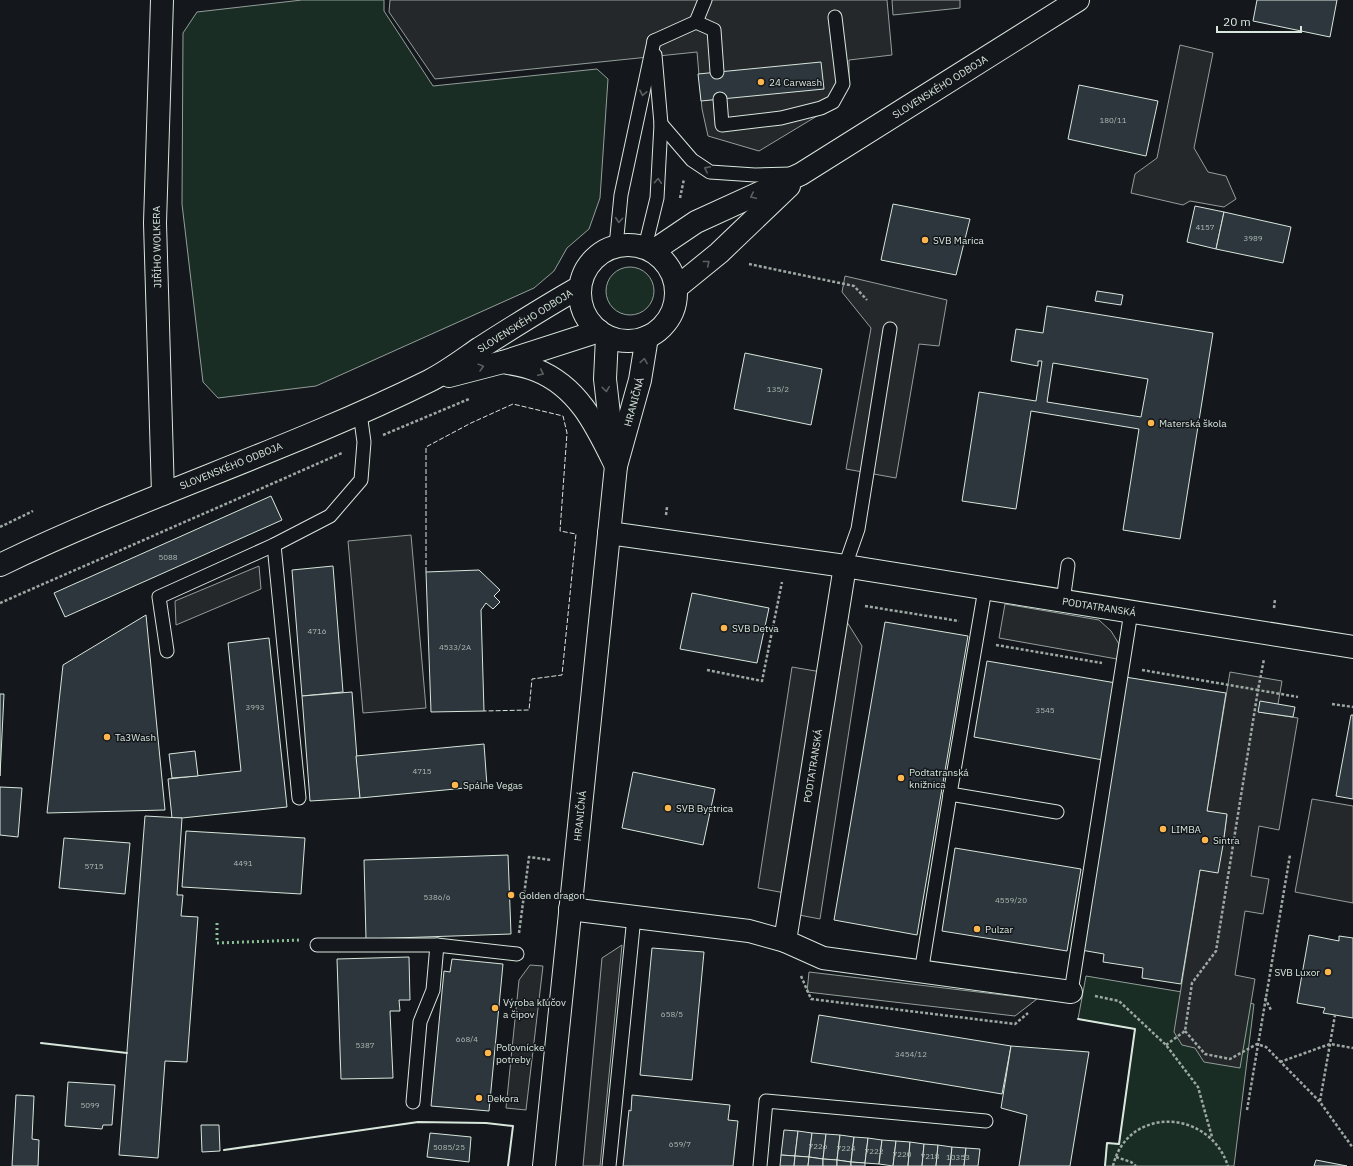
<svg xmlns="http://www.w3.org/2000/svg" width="1353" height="1166" font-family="'IBM Plex Sans',sans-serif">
<rect width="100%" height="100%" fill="#14181c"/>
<!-- green -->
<g fill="#1a2d24" stroke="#939e99">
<polygon points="302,0 384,0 384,11 433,86 597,69 608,79 600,198 589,229 567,248 554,271 534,288 316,386 218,398 203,382 182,204 183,33 197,12"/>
<circle cx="630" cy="291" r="24"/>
<polygon points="1086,976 1254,1004 1234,1166 1105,1166 1107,1143 1119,1144 1135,1029 1078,1019"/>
</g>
<!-- parking -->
<g fill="#24282b" stroke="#939e99">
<polygon points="390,0 887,0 892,55 849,60 849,85 827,110 759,151 708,136 702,109 697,52 435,79 389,12"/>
<polygon points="892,0 960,0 960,8 893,15"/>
<polygon points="1180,45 1213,53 1194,148 1208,172 1226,176 1236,199 1224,207 1190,201 1183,205 1131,193 1135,174 1157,158"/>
<polygon points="845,276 947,300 939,346 919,344 896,478 846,469 871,328 842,292"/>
<polygon points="411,535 426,708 363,713 348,541"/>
<polygon points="259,566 261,589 176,625 175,601"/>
<polygon points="1005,604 1099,620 1111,631 1119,644 1117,659 999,638"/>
<polygon points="847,622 862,646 820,919 799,915 801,896 758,888 792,667 839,675"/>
<polygon points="1230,672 1282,681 1278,704 1259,712 1298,718 1279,830 1259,826 1251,876 1269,879 1263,914 1245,911 1235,975 1255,979 1240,1068 1204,1062 1195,1048 1182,1045 1174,1032 1200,870 1223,845 1227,815 1207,811"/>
<polygon points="1312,799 1353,806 1353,903 1295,892"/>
<polygon points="622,945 600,1166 583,1166 602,958"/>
<polygon points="530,965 543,966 526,1110 506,1108 519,980"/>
<polygon points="809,972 1037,999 1015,1016 807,992"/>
</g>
<!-- building -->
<g fill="#2c363c" stroke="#d8e6dc" fill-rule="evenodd">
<polygon points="1257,0 1337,0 1330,37 1253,21"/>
<polygon points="821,62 824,89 701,101 698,74"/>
<polygon points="1079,85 1158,101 1146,156 1068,139"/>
<polygon points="893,204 970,219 956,275 881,260"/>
<polygon points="1195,206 1224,212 1216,249 1187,242"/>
<polygon points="1224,212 1291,227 1283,263 1216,249"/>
<polygon points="1097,291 1123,295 1121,305 1095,301"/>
<path d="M1047 306 1213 333 1180 539 1123 530 1139 429 1031 411 1016 509 962 501 979 392 1036 401 1042 361H1038V366L1011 361 1016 329 1043 333ZM1053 363 1148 379 1141 417 1047 402Z"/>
<polygon points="745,353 822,369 811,425 734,409"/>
<polygon points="271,496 282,520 65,617 54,593"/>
<polygon points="333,566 343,692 302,696 292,570"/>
<polygon points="479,570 500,590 494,596 500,602 493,609 486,603 481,610 484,711 431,712 426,572"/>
<polygon points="692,593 769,608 757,663 680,649"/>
<polygon points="146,615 165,810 47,813 63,665"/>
<polygon points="885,622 968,636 917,935 834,920"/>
<polygon points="269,638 287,807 182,818 172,818 168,779 241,771 228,643"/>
<polygon points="987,661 1116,683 1103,760 974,737"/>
<polygon points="1125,677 1226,693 1207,811 1227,814 1223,845 1218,873 1200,870 1181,984 1142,978 1143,968 1103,962 1104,954 1081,950"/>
<polygon points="352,692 360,798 310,801 302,696"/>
<polygon points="0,694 4,694 0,776"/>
<polygon points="1260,701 1295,707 1293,717 1258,712"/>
<polygon points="1351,715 1353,715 1353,799 1336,796"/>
<polygon points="484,744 487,786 360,798 356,756"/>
<polygon points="195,751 198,776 172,778 169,754"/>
<polygon points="633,772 715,789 703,845 622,828"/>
<polygon points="0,787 22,788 18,837 0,835"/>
<polygon points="145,816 182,818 177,895 183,895 181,916 198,917 187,1062 165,1061 158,1158 119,1155"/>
<polygon points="186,831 305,838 301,894 182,887"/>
<polygon points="64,838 130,843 125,894 59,888"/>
<polygon points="955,848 1081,869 1067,951 942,931"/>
<polygon points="508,855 511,934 366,939 364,860"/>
<polygon points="1309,935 1339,941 1339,936 1353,938 1353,1018 1323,1013 1325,1008 1297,1003"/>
<polygon points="652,948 704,952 692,1080 640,1075"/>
<polygon points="409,957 410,1000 399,1000 400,1011 390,1011 393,1078 341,1079 337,959"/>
<polygon points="452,959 503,964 489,1111 431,1106 444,971 450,972"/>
<polygon points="819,1015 1011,1046 1002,1094 811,1062"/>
<polygon points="1011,1046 1089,1052 1070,1166 1019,1166 1027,1115 1001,1108"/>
<polygon points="68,1082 115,1085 112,1125 103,1125 102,1129 65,1126"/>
<polygon points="16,1095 34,1096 32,1139 39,1140 38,1166 12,1166"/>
<polygon points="632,1095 730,1105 728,1120 738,1121 733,1166 623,1166 629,1110 631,1111"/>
<polygon points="201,1125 219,1125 220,1151 202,1152"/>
<polygon points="784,1130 798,1131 795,1156 781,1155"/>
<polygon points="798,1131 812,1133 809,1157 795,1156"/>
<polygon points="430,1133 471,1137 469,1162 427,1157"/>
<polygon points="812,1133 826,1134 823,1159 809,1157"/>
<polygon points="826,1134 840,1135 837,1160 823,1159"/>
<polygon points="840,1135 854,1137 851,1162 837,1160"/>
<polygon points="854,1137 868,1138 865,1163 851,1162"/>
<polygon points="868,1138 882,1140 879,1164 865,1163"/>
<polygon points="882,1140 896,1141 893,1166 879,1164"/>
<polygon points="896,1141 910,1142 908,1166 893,1166"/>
<polygon points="910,1142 924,1144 922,1166 908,1166"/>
<polygon points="924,1144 938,1145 936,1166 922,1166"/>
<polygon points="938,1145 952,1147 950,1166 936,1166"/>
<polygon points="952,1147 966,1148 964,1166 950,1166"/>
<polygon points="966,1148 980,1149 978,1166 964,1166"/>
<polygon points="781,1155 795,1156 794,1166 780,1166"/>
<polygon points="795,1156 809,1157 808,1166 794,1166"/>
<polygon points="809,1157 823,1159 823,1166 808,1166"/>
<polygon points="823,1159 837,1160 837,1166 823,1166"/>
<polygon points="837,1160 851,1162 851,1166 837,1166"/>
<polygon points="1316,1160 1347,1166 1314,1166"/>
<polygon points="851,1162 865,1163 865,1166 851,1166"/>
</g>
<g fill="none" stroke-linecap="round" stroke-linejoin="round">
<defs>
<g id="service">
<polyline points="696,22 714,30 717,72"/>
<polyline points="654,41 696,22 705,0"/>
<polyline points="720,99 722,125 781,118 821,108 833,102 843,84 835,17"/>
<polyline points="661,124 692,160 710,172 755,175 791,174"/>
<polyline points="616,246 621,195 654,41"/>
<polyline points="645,247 657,198 661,124 655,55"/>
<polyline points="274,545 299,798"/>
<polyline points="845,566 858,529 890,329"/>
<polyline points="1063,601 1068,565"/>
<polyline points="167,651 159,597 274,545 330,516 361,480 364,442 360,413"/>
<polyline points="950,794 985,589"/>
<polyline points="317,945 437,945 517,954"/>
<polyline points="921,973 950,794 1057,812"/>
<polyline points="1071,992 1131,612"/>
<polyline points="413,1102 420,1022 433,990 437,945"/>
<polyline points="609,1166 634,917"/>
<polyline points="760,1166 766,1101 986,1121"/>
</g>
<g id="minor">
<polyline points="162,0 155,223 163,494"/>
<polyline points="607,337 605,379 613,449"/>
<path d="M503 362C514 364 526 366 536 370 579 387 597 427 616 466"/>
<polyline points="609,533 845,566 1353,647"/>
<polyline points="845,566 785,941 823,958 1071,992"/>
<polyline points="570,909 749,931 785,941"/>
<polyline points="544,1166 616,466 640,380 647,337"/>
</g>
<g id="tertiary">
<circle cx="628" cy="293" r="48"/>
<polyline points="653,251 696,222 801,174 1078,0"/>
<polyline points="676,288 719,253 789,186"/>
<polyline points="449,376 503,362 599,331"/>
<path d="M0 565C140 497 289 450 429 381 447 372 464 359 480 348 513 327 546 306 580 287"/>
</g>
</defs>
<!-- service casing -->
<use href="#service" stroke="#d8e6dc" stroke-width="15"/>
<!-- minor casing -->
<use href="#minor" stroke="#d8e6dc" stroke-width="24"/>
<!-- tertiary casing -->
<use href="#tertiary" stroke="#d8e6dc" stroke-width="24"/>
<!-- path -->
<g stroke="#9da8a2" stroke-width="2.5" stroke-dasharray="3 2" stroke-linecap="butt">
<polyline points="680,198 684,179"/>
<polyline points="749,264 854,286 867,300"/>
<polyline points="383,435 469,399"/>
<polyline points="666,515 667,507"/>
<polyline points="0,527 33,511"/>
<polyline points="0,603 342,453"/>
<polyline points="865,606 959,621"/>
<polyline points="1274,608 1275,599"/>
<polyline points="996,645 1102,663"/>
<polyline points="707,670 762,681 782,582"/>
<polyline points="1142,670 1258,690 1264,659"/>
<polyline points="1332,704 1353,707"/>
<polyline points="519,933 529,857 551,860"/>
<polyline points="801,976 811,999 1015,1024 1028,1013"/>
<polyline points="1095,996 1119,1001 1166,1045 1198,1087 1212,1137"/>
<polyline points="1265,998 1271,1010"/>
<polyline points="1185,1031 1205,1054 1230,1059 1257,1044 1266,1047 1320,1102 1353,1148"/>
<polyline points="1166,1045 1185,1031 1192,983 1216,951 1258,690 1298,697"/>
<polyline points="1280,1062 1330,1044 1353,1048"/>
<polyline points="1320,1101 1335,1015"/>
<polyline points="1247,1110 1290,855"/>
<polyline points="1116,1157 1131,1162 1136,1166"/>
<path d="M1113 1166C1127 1106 1209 1108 1228 1166"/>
</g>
<!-- service -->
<use href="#service" stroke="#14181c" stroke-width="13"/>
<!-- minor -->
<use href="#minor" stroke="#14181c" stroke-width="22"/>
<!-- tertiary -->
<use href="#tertiary" stroke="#14181c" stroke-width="22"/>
<!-- hedge -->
<polyline stroke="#8ac095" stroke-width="3" stroke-dasharray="2 3" stroke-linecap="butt" points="217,923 217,943 301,940"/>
<!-- fence -->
<polyline stroke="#d8e6dc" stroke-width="1" stroke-dasharray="5 2" stroke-linecap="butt" points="426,572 426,447 471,423 513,404 563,416 567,433 560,531 576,534 562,675 532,679 529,710 484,711"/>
<!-- wall -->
<g stroke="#d8e6dc" stroke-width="2">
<polyline points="1078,1019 1135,1029 1119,1144 1107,1143 1105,1166"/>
<polyline points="41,1043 127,1053"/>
<polyline points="224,1150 418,1122 486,1123 513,1126 508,1166"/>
</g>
</g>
<!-- one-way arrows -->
<defs><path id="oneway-chevron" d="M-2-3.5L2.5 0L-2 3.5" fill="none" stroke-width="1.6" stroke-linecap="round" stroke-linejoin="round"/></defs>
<g stroke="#59605f">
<use href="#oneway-chevron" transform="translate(643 93) rotate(102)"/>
<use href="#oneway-chevron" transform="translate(707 169) rotate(-153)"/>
<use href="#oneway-chevron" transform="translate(658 181) rotate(-86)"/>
<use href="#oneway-chevron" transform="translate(753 196) rotate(155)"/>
<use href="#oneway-chevron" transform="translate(619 220) rotate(95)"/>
<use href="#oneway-chevron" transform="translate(707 263) rotate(-39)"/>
<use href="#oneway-chevron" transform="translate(644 361) rotate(-81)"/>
<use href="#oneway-chevron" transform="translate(481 367) rotate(-15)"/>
<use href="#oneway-chevron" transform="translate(541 373) rotate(25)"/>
<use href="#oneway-chevron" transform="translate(606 389) rotate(83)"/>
</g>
<!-- markers -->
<g fill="#ffb74d" stroke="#14181c" stroke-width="1.5">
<circle cx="761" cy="82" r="4"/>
<circle cx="925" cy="240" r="4"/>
<circle cx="1151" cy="423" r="4"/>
<circle cx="724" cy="628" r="4"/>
<circle cx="107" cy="737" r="4"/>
<circle cx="901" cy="778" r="4"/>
<circle cx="455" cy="785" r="4"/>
<circle cx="668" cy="808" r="4"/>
<circle cx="1163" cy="829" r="4"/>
<circle cx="1205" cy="840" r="4"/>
<circle cx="511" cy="895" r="4"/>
<circle cx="977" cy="929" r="4"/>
<circle cx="1328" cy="972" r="4"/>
<circle cx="495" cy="1008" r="4"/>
<circle cx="488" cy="1053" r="4"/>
<circle cx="479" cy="1098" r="4"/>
</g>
<g text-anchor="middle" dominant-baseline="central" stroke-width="3" stroke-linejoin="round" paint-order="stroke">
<!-- number labels -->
<g font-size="8" fill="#adbab4">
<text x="1113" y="120">180/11</text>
<text x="1205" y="227">4157</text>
<text x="1253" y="238">3989</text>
<text x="778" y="389">135/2</text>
<text x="168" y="557">5088</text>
<text x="317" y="631">4716</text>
<text x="455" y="647">4533/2A</text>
<text x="255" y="707">3993</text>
<text x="1045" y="710">3545</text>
<text x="422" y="771">4715</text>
<text x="243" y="863">4491</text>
<text x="94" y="866">5715</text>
<text x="437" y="897">5386/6</text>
<text x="1011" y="900">4559/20</text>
<text x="672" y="1014">658/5</text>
<text x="467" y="1039">668/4</text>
<text x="365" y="1045">5387</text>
<text x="911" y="1054">3454/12</text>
<text x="90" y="1105">5099</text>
<text x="680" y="1144">659/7</text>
<text x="818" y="1146">7226</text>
<text x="449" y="1147">5085/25</text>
<text x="846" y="1148">7224</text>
<text x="874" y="1151">7222</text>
<text x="902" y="1154">7220</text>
<text x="930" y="1156">7218</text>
<text x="958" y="1157">10353</text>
</g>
<!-- poi labels -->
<g font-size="10" fill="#d8e6dc" stroke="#14181c" text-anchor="start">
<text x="769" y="82">24 Carwash</text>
<text x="933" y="240">SVB Marica</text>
<text x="1159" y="423">Materská škola</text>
<text x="732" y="628">SVB Detva</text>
<text x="115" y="737">Ta3Wash</text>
<text x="909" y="772">Podtatranská<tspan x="909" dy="12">knižnica</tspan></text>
<text x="463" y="785">Spálne Vegas</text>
<text x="676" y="808">SVB Bystrica</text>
<text x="1171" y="829">LIMBA</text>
<text x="1213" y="840">Sintra</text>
<text x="519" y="895">Golden dragon</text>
<text x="985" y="929">Pulzar</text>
<text x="1320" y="972" text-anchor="end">SVB Luxor</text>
<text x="503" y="1002">Výroba kľúčov<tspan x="503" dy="12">a čipov</tspan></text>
<text x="496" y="1047">Poľovnícke<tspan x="496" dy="12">potreby</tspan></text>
<text x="487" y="1098">Dekora</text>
</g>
<!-- street labels -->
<g font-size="10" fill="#d8e6dc" stroke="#14181c">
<text transform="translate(940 87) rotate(-32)">SLOVENSKÉHO ODBOJA</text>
<text transform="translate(157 247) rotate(-91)">JIŘÍHO WOLKERA</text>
<text transform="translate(525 321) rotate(-32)">SLOVENSKÉHO ODBOJA</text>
<text transform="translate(634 402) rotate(-75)">HRANIČNÁ</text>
<text transform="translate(231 466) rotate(-22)">SLOVENSKÉHO ODBOJA</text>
<text transform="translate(1099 607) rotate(9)">PODTATRANSKÁ</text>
<text transform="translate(813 766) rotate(-81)">PODTATRANSKÁ</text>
<text transform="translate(580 816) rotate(-84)">HRANIČNÁ</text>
</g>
</g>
<!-- scale -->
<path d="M1217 26v6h84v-6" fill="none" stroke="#d8e6dc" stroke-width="2"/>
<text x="1223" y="26" font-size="12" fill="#d8e6dc" stroke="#14181c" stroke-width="3" paint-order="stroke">20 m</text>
</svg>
